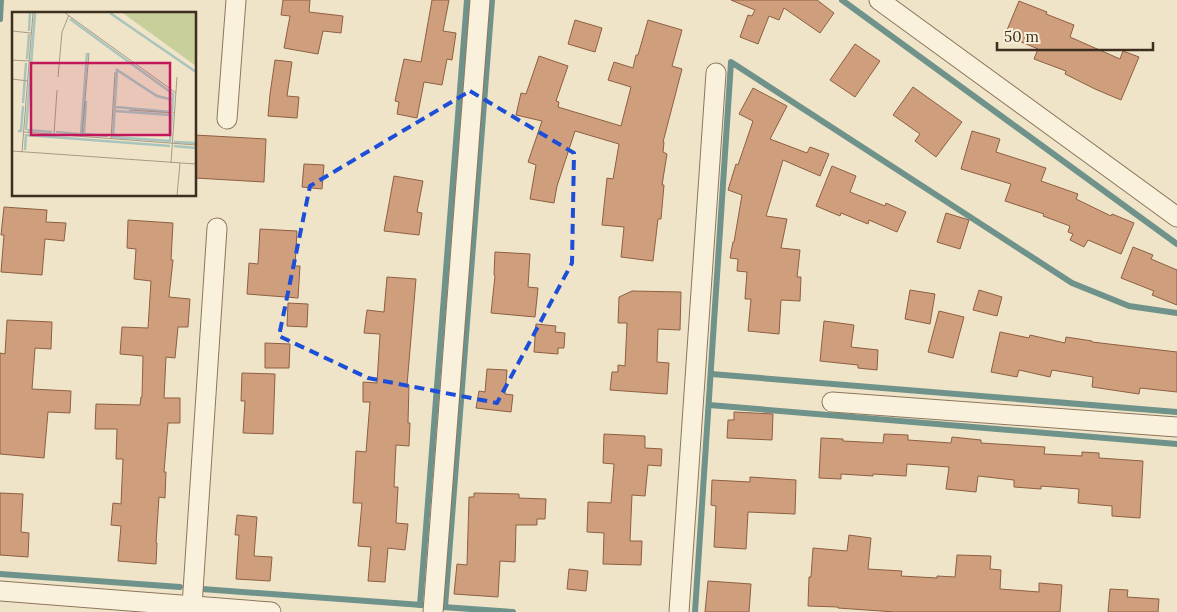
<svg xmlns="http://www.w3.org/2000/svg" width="1177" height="612" font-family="Lora,serif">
<rect width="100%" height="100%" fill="#f0e4c8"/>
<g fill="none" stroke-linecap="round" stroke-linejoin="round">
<!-- stream -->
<g stroke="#6f938a" stroke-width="6">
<polyline points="842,0 1177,244"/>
<polyline points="0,19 1,0"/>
<polyline points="711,374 1177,412"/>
<polyline points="709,405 1177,444"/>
<polyline points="0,574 180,587"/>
<polyline points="202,589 422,605"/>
<polyline points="420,605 467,0"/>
<polyline points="443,607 513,612"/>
<polyline points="445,607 492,0"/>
<polyline points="695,612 731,62 1072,283 1129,306 1177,313"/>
</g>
</g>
<!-- building -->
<g fill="#cf9f7d" stroke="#8d5f41">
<polygon points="283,0 310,0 309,12 343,16 341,33 323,31 318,54 284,48 290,16 281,15"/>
<polygon points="432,0 449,0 443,31 456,33 452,60 447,59 442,85 424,82 417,118 397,114 399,102 395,101 404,59 421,62"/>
<polygon points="731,0 817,0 834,13 820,33 784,8 779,20 769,16 758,44 740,37 748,15 752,16 755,10"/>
<polygon points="1019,1 1047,12 1046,14 1074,25 1070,37 1120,59 1123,51 1139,57 1121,100 1095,89 1065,74 1066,71 1034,59 1038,49 1005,35"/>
<polygon points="575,20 602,28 595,52 568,44"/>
<polygon points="648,20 682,30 672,66 682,69 663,142 664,142 663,152 667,154 662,185 664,185 661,219 658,219 653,261 621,257 624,227 602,225 607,178 613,179 619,144 575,131 557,186 554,203 530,199 536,165 528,162 542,121 516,115 521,93 526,94 539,56 568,66 556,101 559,102 558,107 621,126 631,87 608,80 614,62 633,68 636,55 638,55"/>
<polygon points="855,44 880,61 855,97 830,80"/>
<polygon points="275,60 292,62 287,96 299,97 297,118 268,116 270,94"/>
<polygon points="913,87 962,122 936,157 915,141 920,134 893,115"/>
<polygon points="753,88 787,106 770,139 807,153 810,147 829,154 820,176 783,160 766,216 787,219 781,248 800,250 797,277 801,277 800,301 781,300 779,334 748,331 751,299 745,299 747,272 737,271 738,259 730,258 733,242 734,242 742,195 728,190 736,164 738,165 753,121 739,114"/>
<polygon points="972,131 1000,139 996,152 1046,168 1041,181 1078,194 1076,199 1111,216 1112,214 1134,223 1121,254 1088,240 1084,247 1070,240 1073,234 1068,232 1070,226 1043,216 1044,214 1005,201 1011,184 961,169"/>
<polygon points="195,135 266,139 264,182 195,178"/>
<polygon points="304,164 324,165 322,189 302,187"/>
<polygon points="832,166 856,176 850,192 885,206 886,203 906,212 897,232 869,220 868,224 841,213 840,216 816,206"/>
<polygon points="394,176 423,181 417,212 422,213 419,235 384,231"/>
<polygon points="4,207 47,210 46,222 66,223 64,241 45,239 42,275 1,272 4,235 1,235"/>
<polygon points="946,213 969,220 960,249 937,242"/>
<polygon points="128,220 173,223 171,260 173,260 169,297 190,299 188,327 178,327 175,358 166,357 164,398 180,398 180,423 168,423 164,472 166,472 165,498 159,497 156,543 157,543 156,564 118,561 121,526 111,525 113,503 121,504 123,459 116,459 117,429 95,429 96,404 140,405 141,397 142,397 143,356 120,354 122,327 148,328 151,281 134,279 136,249 127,248"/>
<polygon points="260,229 297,231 295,266 300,266 298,298 247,294 249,263 258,264"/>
<polygon points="1133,247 1153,255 1151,259 1177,270 1177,305 1152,295 1154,291 1121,278"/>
<polygon points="495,252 530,254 528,287 538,288 535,317 491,313 495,276 494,275"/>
<polygon points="387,277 416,279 407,385 409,385 408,423 410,423 409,446 396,445 394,487 398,487 396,523 408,524 405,550 388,548 385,582 368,581 371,547 358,546 362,503 353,503 356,451 366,452 370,402 363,402 363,382 377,383 380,334 364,333 367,310 384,312"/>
<polygon points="910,290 935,294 930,324 905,319"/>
<polygon points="979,290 1002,297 997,316 973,310"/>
<polygon points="632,291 681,292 680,330 658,329 657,362 669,363 667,394 610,390 612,372 618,372 618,365 625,366 627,323 618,323 619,297"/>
<polygon points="288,303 308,304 307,327 287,326"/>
<polygon points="939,311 964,317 953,358 928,352"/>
<polygon points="7,320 52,322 51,349 35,348 32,389 71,391 70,413 48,412 44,458 0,454 0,353 5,354"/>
<polygon points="824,321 854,325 851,347 878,350 877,370 858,368 858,365 820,361"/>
<polygon points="536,324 556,326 555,332 565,333 564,348 558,348 558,354 534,352"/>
<polygon points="1000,332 1029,338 1030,335 1065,343 1066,337 1092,341 1092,342 1177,352 1177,392 1140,388 1139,394 1092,387 1093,377 1052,370 1050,377 1019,370 1017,377 991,372"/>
<polygon points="265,343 290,344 289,368 265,368"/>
<polygon points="487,369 507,370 505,394 513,395 511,412 476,408 479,391 485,392"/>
<polygon points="242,373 275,374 273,434 243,433 245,401 241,401"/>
<polygon points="734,412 773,414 772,440 727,438 728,420 734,420"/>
<polygon points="604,434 645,436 645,448 662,449 661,466 648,465 645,496 632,495 630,541 642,541 641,565 603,564 604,533 587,532 588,502 611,503 614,464 603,463"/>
<polygon points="884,434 908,435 908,440 951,443 952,437 981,440 981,443 1045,447 1044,454 1082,456 1082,452 1099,453 1099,458 1143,461 1140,518 1112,516 1112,506 1078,503 1079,489 1041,486 1041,489 1014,487 1014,480 978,476 976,492 946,489 949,467 907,464 906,476 873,474 873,476 841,474 841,479 819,478 821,438 843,439 843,441 883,443"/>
<polygon points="750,477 796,480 795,514 748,512 746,549 714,547 716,506 711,505 712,480 750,482"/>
<polygon points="0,493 23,494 21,532 29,533 28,557 0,555"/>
<polygon points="474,493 519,494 519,498 546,499 545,519 537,519 537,525 516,525 515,562 500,561 498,597 454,594 457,564 467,565 469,497 474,497"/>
<polygon points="237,515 257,517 254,556 272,557 270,581 236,579 239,535 235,535"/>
<polygon points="849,535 871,538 868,569 902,571 901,576 937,578 937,576 955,577 957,555 991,556 990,569 1001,570 1000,589 1039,592 1039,583 1062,585 1060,612 895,612 838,608 838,607 808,606 809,577 811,577 813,548 847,551"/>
<polygon points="569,569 588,571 586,591 567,589"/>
<polygon points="708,581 751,584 749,612 705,612"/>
<polygon points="1110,589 1128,590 1127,597 1159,599 1158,612 1108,612"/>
</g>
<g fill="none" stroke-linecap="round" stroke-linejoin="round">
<defs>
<g id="street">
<polyline points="879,0 1177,217"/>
<polyline points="227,119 236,0"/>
<polyline points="832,402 1177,427"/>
<polyline points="0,591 271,612"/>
<polyline points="192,606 217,228"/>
<polyline points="433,612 480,0"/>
<polyline points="679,612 716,73"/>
</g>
</defs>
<!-- street casing -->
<use href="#street" stroke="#8d765c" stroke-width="21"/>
<!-- street -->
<use href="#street" stroke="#faf1dc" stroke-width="19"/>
</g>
<!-- marked area -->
<path fill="none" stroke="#1d4ed8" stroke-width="4" stroke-dasharray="10 6" stroke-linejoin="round" d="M470 91 574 153 572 263 497 403 368 378 279 336 310 186Z"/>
<!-- overview -->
<g transform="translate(12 12)">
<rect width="184" height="184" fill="#f0e4c8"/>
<path d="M111 1H184V54L119 7Z" fill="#c9cf9b"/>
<path fill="none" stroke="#a9c4bc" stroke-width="2.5" d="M98 1 184 60M58 7 161 82 160 100M17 19 18 1M15 47 17 22M11 91 14 51M104 95 159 100M103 99 159 103M160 102 158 129 101 125 105 58 145 84 161 88M14 118 23 1M15 118 40 120M6 119H9L11 94M44 120 67 122M69 122 75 41M72 122 74 89M72 122 96 124M14 123 158 134M162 130 184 131M162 134 184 136M13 138 14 122"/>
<path fill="none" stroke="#a89b85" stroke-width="1" d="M53 1 164 81M0 19 19 21M0 48 17 49M46 65 50 20 57 3M0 67 16 69M117 98 162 101M12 120 184 133M42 122 45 78M70 124 77 41M99 127 103 60M0 139 184 152M10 140 21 1M159 151 165 65M165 183 168 151"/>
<path fill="#c2185b" fill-opacity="0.15" stroke="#c2185b" stroke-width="2.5" d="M19 51H158V123H19Z"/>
<rect width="184" height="184" fill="none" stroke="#3d2e20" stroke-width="2.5"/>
</g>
<!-- scale -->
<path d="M997 42v8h156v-8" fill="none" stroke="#3d2e20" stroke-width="2.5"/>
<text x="1004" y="42" font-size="15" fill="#3d2e20" stroke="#f7eed8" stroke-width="4" paint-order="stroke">50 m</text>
</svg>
